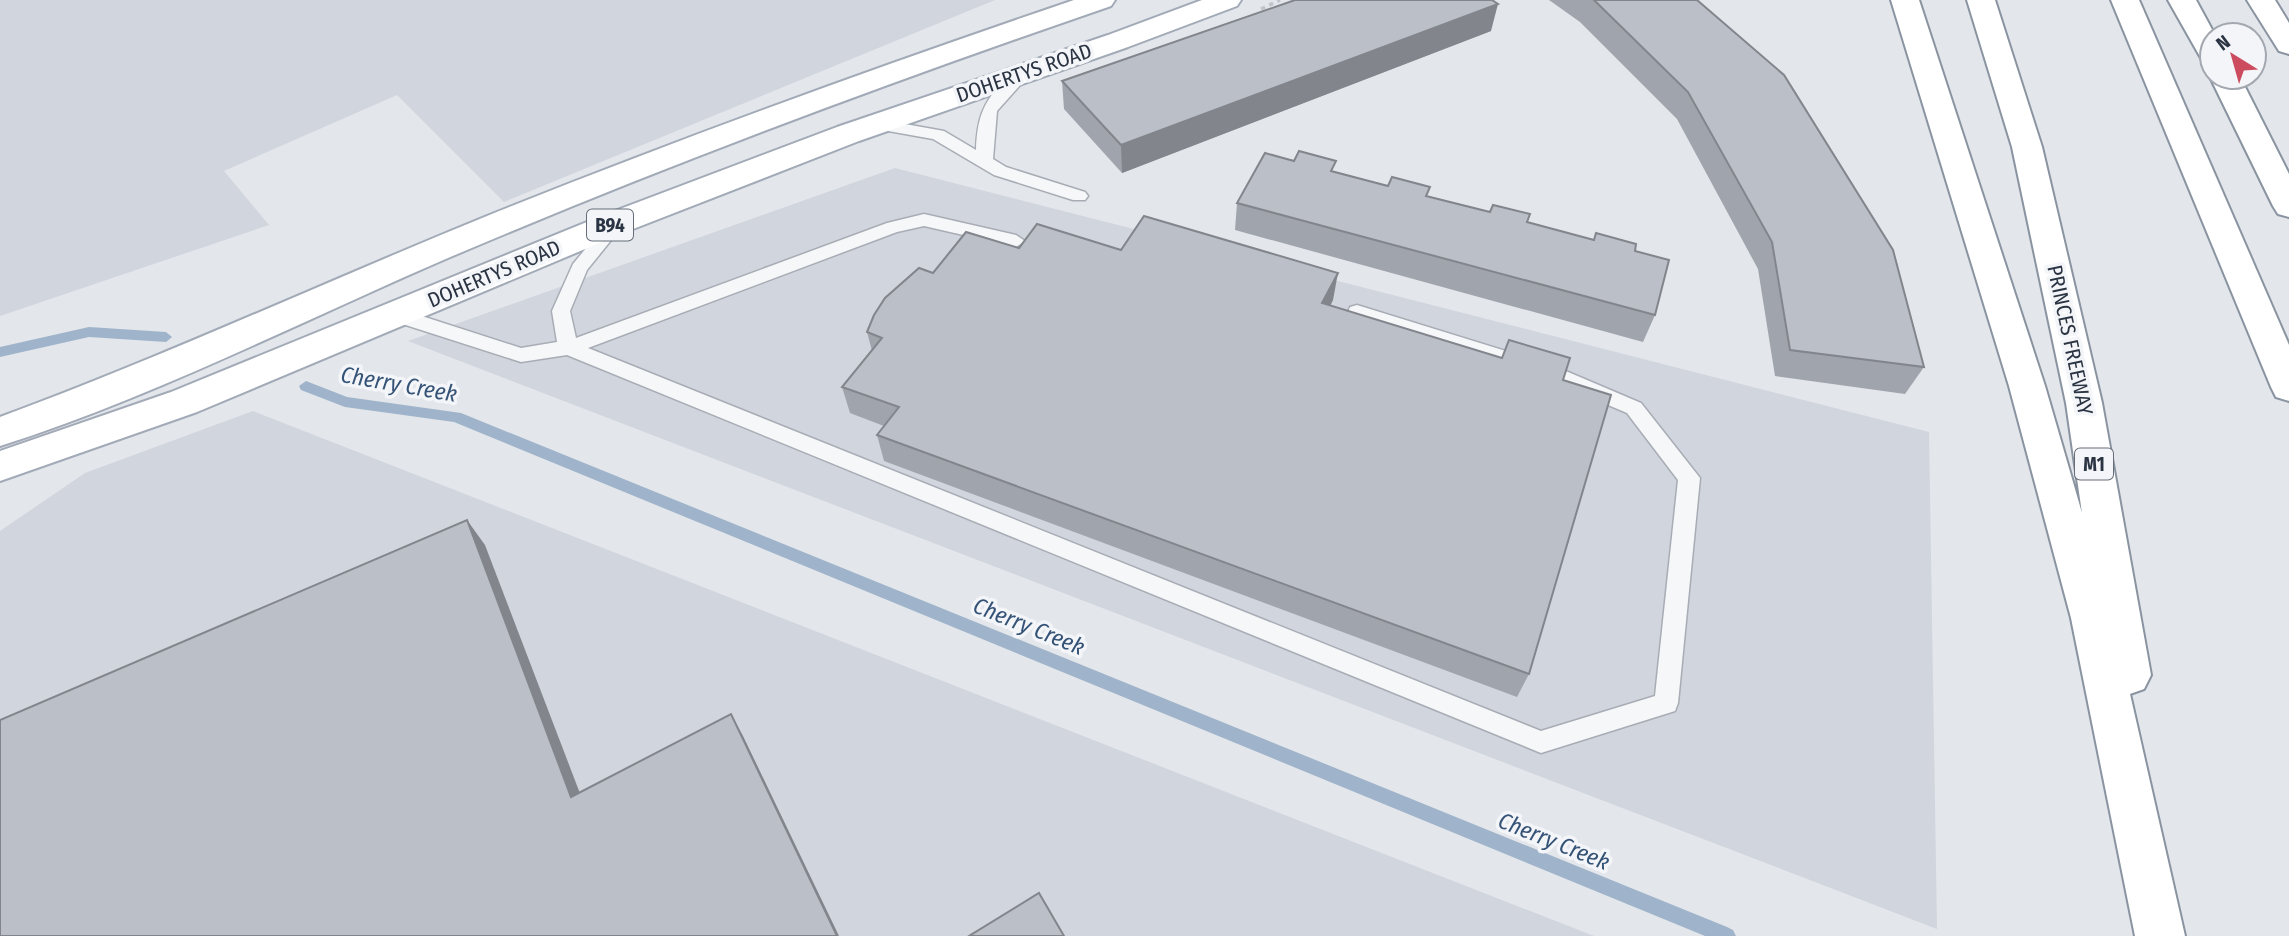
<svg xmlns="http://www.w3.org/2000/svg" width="2289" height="936" font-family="'Fira Sans Condensed',sans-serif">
<rect width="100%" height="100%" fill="#e3e6eb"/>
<!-- built -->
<g fill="#d1d5dd">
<polygon points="0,0 995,0 504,202 397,95 224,171 269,225 0,316"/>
<polygon points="895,168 1929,432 1937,929 408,341"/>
<polygon points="253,411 1594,936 0,936 0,531 85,473"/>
</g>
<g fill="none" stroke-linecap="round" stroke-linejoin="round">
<!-- stream -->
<g fill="#9fb4ca" fill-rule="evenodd">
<polygon points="89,327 166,332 172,337 166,342 89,337 0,357 0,347"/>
<polygon points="306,381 347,397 461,413 1727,927 1733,930 1736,936 1705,936 454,422 345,407 301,390 299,386"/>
</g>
<defs>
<g id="service">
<path d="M1022 69 1030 74 997 111 993 159 1006 167 1085 192 1088 196 1085 200H1073L994 175 933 139 877 129 869 124 877 119 944 131 976 150C977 121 982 103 1003 82 1009 77 1014 71 1022 69Z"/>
<polygon points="924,214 1016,235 1025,241 1016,247 924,226 897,232 588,348 1541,731 1655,696 1678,480 1627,413 1540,376 1350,317 1348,312 1350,307 1357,305 1554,366 1641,403 1700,478 1678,703 1675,711 1541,753 567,355 521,362 390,320 388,315 390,310 397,308 521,348 557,342 552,311 573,264 610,219 616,217 625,223 587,270 570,311 576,338 887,223"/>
</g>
<g id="primary">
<path d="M1074 0H1115L1111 6C887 83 666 165 448 258 302 321 151 398 0 446V417C165 356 325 282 487 216 681 138 877 67 1074 0Z"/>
<polygon points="1202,0 1241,0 1237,6 1128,47 859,141 628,231 197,412 0,481 0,451 171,392 604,215 837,127 1108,35"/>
</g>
<g id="motorway">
<polygon points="1891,0 1919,0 2045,386 2082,513 2066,403 2012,147 1967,0 1995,0 2042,147 2102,403 2151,675 2144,689 2130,694 2185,936 2135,936 2071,618 2009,386"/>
<polygon points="2111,0 2139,0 2289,345 2289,401 2276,397 2271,387"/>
<polygon points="2168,0 2196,0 2215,35 2212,35 2212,63 2202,60"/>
<polygon points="2247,0 2275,0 2289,23 2289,54 2279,51"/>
<polygon points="2212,75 2212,77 2240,77 2289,174 2289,217 2278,214 2273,206 2210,77"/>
</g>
</defs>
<!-- service casing -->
<use href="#service" stroke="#a8adb5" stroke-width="3"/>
<!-- primary casing -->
<use href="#primary" stroke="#a2aab7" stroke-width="4"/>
<!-- motorway casing -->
<use href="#motorway" stroke="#8a94a1" stroke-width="4"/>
<!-- path -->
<polyline stroke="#c1c4ca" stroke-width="3.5" stroke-dasharray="4.5 4.5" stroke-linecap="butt" points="1261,9 1280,0"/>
<!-- service -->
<use href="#service" fill="#f6f7f9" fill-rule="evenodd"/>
<!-- primary -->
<use href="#primary" fill="#fff" fill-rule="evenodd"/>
<!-- motorway -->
<use href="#motorway" fill="#fff" fill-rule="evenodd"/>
</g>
<!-- wall -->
<g fill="#a0a4ac">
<polygon points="1549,0 1697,0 1924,367 1905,394 1775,376 1758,269 1677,119 1580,22"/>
<polygon points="1491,31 1122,173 1064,109 1062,81"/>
<polygon points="1294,161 1490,212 1530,214 1527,223 1635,251 1655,315 1643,342 1235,230 1237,203"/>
<polygon points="1019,248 1121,250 1333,300 1330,306 1563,380 1529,674 1517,697 884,461 877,435 884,426 850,413 842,387 872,351 867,332 933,273"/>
</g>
<!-- shaded-wall -->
<g fill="#82868c">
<polygon points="1498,4 1491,31 1122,173 1121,145"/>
<polygon points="1338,273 1333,300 1318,330 1322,303"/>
<polygon points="467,520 485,545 589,817 571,797"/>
<polygon points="731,714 743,736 839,936 837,936"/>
</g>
<!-- building -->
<g fill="#babfc8" stroke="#82868c" stroke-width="2">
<polygon points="1295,0 1492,0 1498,4 1121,145 1062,81"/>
<polygon points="1594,0 1697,0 1784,75 1893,250 1924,367 1790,350 1772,242 1688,92"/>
<polygon points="1299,151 1336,161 1331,171 1388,186 1392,177 1430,187 1426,196 1490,212 1493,205 1530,214 1527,222 1594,240 1596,233 1636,244 1635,251 1669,260 1655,315 1237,203 1265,153 1294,161"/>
<polygon points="1144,216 1338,273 1322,303 1502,358 1509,340 1570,358 1563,380 1611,395 1529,674 877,435 899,407 842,387 882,338 867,332 874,315 885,298 919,268 933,273 966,232 1019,248 1037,224 1121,250"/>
<polygon points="467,520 571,797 731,714 837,936 0,936 0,720"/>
<polygon points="1039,893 1064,936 969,936"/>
</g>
<g text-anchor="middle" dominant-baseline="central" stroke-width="7" stroke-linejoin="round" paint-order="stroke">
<!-- shield labels -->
<g fill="#f3f5f8" stroke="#676e79" stroke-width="2">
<rect x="587" y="209.5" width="46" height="31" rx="5"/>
<rect x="2075" y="448.5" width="38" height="31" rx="5"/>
</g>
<g font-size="19" font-weight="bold" fill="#2b3443">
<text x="610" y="225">B94</text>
<text x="2094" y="464">M1</text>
</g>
<!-- street labels -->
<g font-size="21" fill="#2b3443" stroke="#f3f5f8">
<text transform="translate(1024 73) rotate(-19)">DOHERTYS ROAD</text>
<text transform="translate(494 274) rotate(-23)">DOHERTYS ROAD</text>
<text transform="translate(2070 340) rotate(78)">PRINCES FREEWAY</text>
</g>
<!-- water labels -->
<g font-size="23" font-style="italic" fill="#355377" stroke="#f3f5f8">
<text transform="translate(399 384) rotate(10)">Cherry Creek</text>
<text transform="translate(1029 626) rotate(22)">Cherry Creek</text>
<text transform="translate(1554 841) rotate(22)">Cherry Creek</text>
</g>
</g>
<!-- north arrow -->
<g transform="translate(2233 56) rotate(323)"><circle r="33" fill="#f3f5f8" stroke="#a3a8b0" stroke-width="2"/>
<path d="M0-5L12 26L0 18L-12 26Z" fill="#cd4b5f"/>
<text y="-10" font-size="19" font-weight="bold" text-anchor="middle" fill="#2b3443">N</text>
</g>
</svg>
